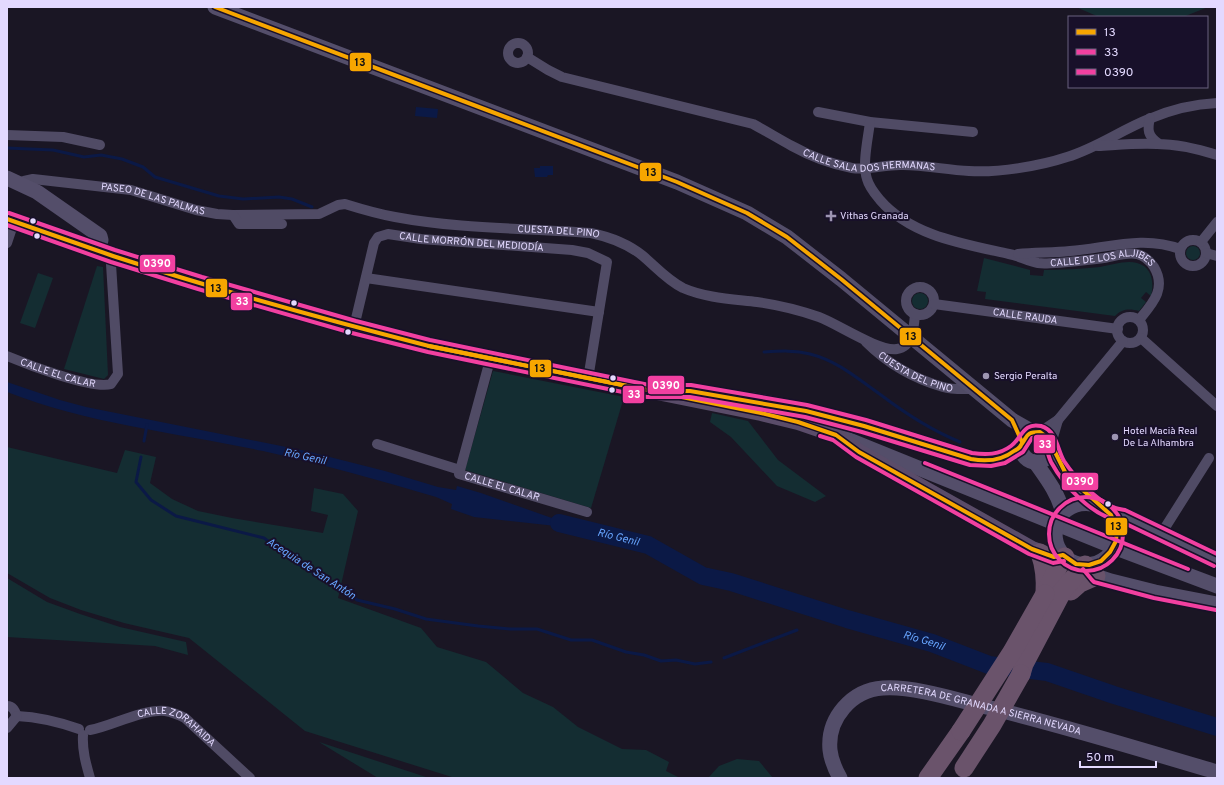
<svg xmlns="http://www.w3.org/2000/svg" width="1224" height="785" font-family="Overpass,sans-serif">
<rect width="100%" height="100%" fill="#1a1624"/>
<!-- green -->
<g fill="#142d32">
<polygon points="1076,7 1208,7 1183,17 1099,17"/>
<circle cx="1193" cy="253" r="7"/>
<path d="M984 258 1030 270V275L1043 276 1044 270C1063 270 1081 269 1100 267 1111 265 1126 260 1137 263 1153 267 1154 284 1151 296L1146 292 1141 298 1146 302 1139 311C1130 309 1123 308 1115 316L985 299 986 292 977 291Z"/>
<polygon points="97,266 103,267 108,375 104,379 64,369"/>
<polygon points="38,273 53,278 35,328 20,323"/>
<circle cx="920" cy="301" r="8"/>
<polygon points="493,371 624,397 591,508 465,470"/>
<polygon points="712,413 748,421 778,460 826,496 815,502 777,486 731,437 710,422"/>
<polygon points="7,447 117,473 125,450 156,457 150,483 172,499 198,511 232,518 323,533 328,515 311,511 314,488 343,494 358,511 338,598 421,628 437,647 486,662 523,693 553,707 578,727 622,749 646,750 669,762 666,771 680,778 455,778 305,731 189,638 124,623 81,610 50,598 7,573"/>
<polygon points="7,578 47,602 80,614 120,627 186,642 188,655 155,646 7,637"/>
<polygon points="319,742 429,778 378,778"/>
<polygon points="737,759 759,761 773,778 708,778 719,766"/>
</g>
<!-- water -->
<g fill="#0b1946">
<polygon points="416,107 438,109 437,118 415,116"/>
<polygon points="540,166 553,166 553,175 548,175 547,177 535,177 534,168 540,168"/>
<path d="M7 382 60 400 86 407 306 451 385 471 438 487 456 490 457 486 481 493 583 529 474 517 451 509 452 504 436 497C379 480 321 464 263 451 178 433 89 424 7 392Z"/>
</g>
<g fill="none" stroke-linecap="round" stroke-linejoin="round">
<!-- stream -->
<g stroke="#0b1946" stroke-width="3">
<polyline points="7,148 53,150 84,157 101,155 122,159 143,167 155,177 219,196 243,199 279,197 292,199 312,207"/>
<path d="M764 352C780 351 795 350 810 354 838 361 858 379 881 395 906 414 931 430 960 442"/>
<polyline points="144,441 147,425"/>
<polyline points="141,457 136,482 151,500 176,516 264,538 300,565 345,590 357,600 395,609 426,619 478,626 510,629 537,629 571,640 592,640 626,652 644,655 661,661 676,660 695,664 711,662"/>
<polyline points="724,658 797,630"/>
</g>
<!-- river -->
<path stroke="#0b1946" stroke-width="18" id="s1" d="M559 523 648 545 703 576 731 582 847 619 932 643 989 665 1047 672 1114 695 1217 727"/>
<!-- street -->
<g stroke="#504b65" stroke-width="10">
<circle cx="518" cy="53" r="10"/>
<path id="s2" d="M527 57 548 70 562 77 753 124C766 131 779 139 792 146 810 156 831 164 852 168 867 171 886 164 903 165 925 165 947 170 969 171 998 173 1040 166 1067 157 1097 148 1121 130 1149 119 1170 110 1195 104 1217 103"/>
<polyline points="818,112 870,122 973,132"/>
<path d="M1150 118C1147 130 1148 136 1158 143"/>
<path id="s3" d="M870 122C868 139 862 164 867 179 869 187 875 194 880 200 911 236 964 244 1009 254 1019 256 1028 261 1038 263 1044 264 1050 263 1056 263 1072 262 1088 260 1104 258 1115 256 1127 252 1137 254 1145 256 1150 261 1154 267 1167 289 1152 304 1139 320"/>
<polyline points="7,135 63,137 100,145"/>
<path d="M1098 146C1117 145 1137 143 1157 144 1176 144 1198 149 1217 155"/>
<path id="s4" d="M22 184 24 181 33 179 131 190 196 210 217 214 233 215 319 214 338 205 345 204C361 209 378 214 395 217 459 229 526 228 591 233 610 237 627 243 643 256 656 267 667 280 683 288 706 298 732 299 757 302 779 305 799 310 819 317 838 324 879 352 897 349 913 347 914 326 915 314"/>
<polyline points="233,215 239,224 282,224"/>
<circle cx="1193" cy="253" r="13"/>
<polyline points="1201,242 1217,222"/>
<polyline points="7,243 14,222"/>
<polyline points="1206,253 1217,256"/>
<path d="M1018 254C1035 252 1053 253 1070 251 1107 248 1144 235 1180 249"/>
<polyline points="366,278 599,312"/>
<circle cx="920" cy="301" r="14"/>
<path id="s5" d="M934 304 1118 329"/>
<circle cx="1130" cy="330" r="13"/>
<path id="s6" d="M354 327 374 243 378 237 388 234 421 239 572 250 588 253 607 262 588 379"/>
<polyline points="1141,338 1217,406"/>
<path id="s7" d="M866 342C887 363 915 379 943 387 953 390 964 389 974 389"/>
<path id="s8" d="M7 356C26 364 93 390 111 384L118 374 111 264 113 256"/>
<path id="s9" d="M490 360 459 474 587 512"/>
<polyline points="1040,432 1058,420 1123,341"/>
<polyline points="377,444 460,470"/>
<polyline points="1051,444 1058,420"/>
<polyline points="1161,534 1209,458"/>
<path d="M7 706C13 706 15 711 17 716"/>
<path d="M17 716C39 717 59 722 79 729"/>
<polyline points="7,728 17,716"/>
<path id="s10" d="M90 730C113 726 141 709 165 711 172 712 179 715 185 718L250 778"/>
<path d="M83 735C82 750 86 764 90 778"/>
</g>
<!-- secondary -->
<g stroke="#544e6a" stroke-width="15">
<polyline points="215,7 677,182 747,213 787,237 841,279 1012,420 1033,432"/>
<polyline points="7,178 37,192 100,236 101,240 98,251"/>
<circle cx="1036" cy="447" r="15"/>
<polyline points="844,438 1124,551 1217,586"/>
<polyline points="1052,448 1067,476 1098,505"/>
<path d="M1035 462C1047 479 1058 493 1063 513 1084 493 1117 506 1117 536"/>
<polyline points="1107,512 1122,515 1217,561"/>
<path d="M1055 533C1055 563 1089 575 1109 555"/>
<polyline points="1090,568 1096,576 1111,581 1155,592 1217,604"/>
<path id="s11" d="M840 778C835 769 831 760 830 750 827 718 852 690 883 688 911 686 951 698 978 705 1059 724 1138 749 1217 772"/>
</g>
<!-- primary -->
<g stroke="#5a4c69" stroke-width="16">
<polyline points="7,219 113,256 200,283 354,327 429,346 761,413 798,422 836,435 859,452 1032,549 1054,557 1063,555"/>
<path d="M749 400C825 412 898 435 971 459 992 463 1004 458 1021 446"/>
</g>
<!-- highway -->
<g stroke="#6a536b" stroke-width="19">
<path d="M1040 553C1045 567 1046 579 1045 594"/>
<polyline points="1047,590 1059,565 1065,557"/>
<polyline points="1071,591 1080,583 1096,576"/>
<polyline points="1021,674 1024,664 1063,590 1085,565"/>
<polyline points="928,778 961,731"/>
</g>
<!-- secondary-bridge -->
<g stroke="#544e6a" stroke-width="15">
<polyline points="1055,533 1057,523 1063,513"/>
<polyline points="1109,555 1115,546 1117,536"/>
</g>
<!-- highway-bridge -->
<g stroke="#6a536b" stroke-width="19">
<polyline points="961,731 1012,652 1045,594"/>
<polyline points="964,768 992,725 1021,674"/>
</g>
<defs>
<g id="bus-1">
<polyline points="215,7 677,182 747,213 787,237 841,279 1012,420 1022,442"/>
<path d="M7 219C42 231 78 244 113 256 217 290 323 319 429 346"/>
<polyline points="429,346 652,391"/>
<polyline points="429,346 652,391"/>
<path d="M652 391H690L806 411 864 426 971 459C987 462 1001 461 1014 451 1016 450 1020 448 1021 445 1028 436 1025 432 1040 432L1048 438 1067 476 1111 515 1117 528 1116 541 1110 552 1101 561 1089 565 1076 564 1063 555 1054 557 1032 549 859 452 836 435 798 422 761 413Z"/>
</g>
<g id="bus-2">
<path d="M7 225 111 262 198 289 352 333 428 352 647 397H690L805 417 862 432 970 465 991 466 1005 463 1023 452 1032 438C1036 437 1041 438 1043 441 1047 447 1048 456 1051 462 1064 486 1092 516 1120 521L1214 566"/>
<polyline points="820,436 833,440 856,457 1029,554 1053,563 1064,561"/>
<circle cx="1086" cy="534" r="37"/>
<polyline points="1083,569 1092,580 1094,582 1154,598 1216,610"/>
</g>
<g id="bus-3">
<path d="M9 213 115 250 202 277 356 321 430 340 649 385H691L807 405 866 420 972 453C986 455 999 455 1011 446 1022 438 1023 422 1041 426 1057 431 1057 449 1064 461 1074 476 1095 500 1113 507 1116 509 1121 509 1125 510L1217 554"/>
<polyline points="925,463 1188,569"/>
</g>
</defs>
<!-- bus-1 casing -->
<use href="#bus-1" stroke="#18102a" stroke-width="7"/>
<!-- bus-2 casing -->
<use href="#bus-2" stroke="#18102a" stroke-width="7"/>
<!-- bus-3 casing -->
<use href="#bus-3" stroke="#18102a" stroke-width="7"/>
<!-- bus-1 -->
<use href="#bus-1" stroke="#f7a600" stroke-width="4"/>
<!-- bus-2 -->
<use href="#bus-2" stroke="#f240a0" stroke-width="4"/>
<!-- bus-3 -->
<use href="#bus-3" stroke="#f240a1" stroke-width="4"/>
</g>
<!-- markers -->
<g fill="#9d95b2" stroke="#18102a" stroke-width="1.5">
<path d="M829 210h4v4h4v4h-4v4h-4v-4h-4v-4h4z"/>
<circle cx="986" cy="376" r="4"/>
<circle cx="1115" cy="437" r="4"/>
</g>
<g fill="#e3d9ff" stroke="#18102a" stroke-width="1.5">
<circle cx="33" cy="221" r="3.5"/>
<circle cx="37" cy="236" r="3.5"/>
<circle cx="294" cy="303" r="3.5"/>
<circle cx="348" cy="332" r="3.5"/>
<circle cx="613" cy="378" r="3.5"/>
<circle cx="612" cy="390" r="3.5"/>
<circle cx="1108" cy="504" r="3.5"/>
</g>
<g text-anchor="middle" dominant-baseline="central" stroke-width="4" stroke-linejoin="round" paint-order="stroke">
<!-- street labels -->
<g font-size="10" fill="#e3d9ff" stroke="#18102a">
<text stroke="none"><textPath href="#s2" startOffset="362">CALLE SALA DOS HERMANAS</textPath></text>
<text stroke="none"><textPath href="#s4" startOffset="135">PASEO DE LAS PALMAS</textPath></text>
<text stroke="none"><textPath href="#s4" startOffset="547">CUESTA DEL PINO</textPath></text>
<text stroke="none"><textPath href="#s6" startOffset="188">CALLE MORRÓN DEL MEDIODÍA</textPath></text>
<text stroke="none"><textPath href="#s3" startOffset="321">CALLE DE LOS ALJIBES</textPath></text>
<text stroke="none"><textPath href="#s5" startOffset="92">CALLE RAUDA</textPath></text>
<text stroke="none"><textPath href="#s7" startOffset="59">CUESTA DEL PINO</textPath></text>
<text stroke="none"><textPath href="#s8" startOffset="54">CALLE EL CALAR</textPath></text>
<text stroke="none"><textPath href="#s9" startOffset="163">CALLE EL CALAR</textPath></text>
<text stroke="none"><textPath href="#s11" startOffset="221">CARRETERA DE GRANADA A SIERRA NEVADA</textPath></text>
<text stroke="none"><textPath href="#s10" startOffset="94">CALLE ZORAHAIDA</textPath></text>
</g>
<!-- poi labels -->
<g font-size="10" fill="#e3d9ff" stroke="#18102a" text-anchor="start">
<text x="840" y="216">Vithas Granada</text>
<text x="994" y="376">Sergio Peralta</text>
<text x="1123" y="431">Hotel Macià Real<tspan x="1123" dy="12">De La Alhambra</tspan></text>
</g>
<!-- water labels -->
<g font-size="11" font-style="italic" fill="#67a5ff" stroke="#18102a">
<text transform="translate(305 457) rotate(12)">Río Genil</text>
<text stroke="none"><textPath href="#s1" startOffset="61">Río Genil</textPath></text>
<text transform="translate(311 569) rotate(33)">Acequia de San Antón</text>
<text stroke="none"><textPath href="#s1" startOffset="385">Río Genil</textPath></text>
</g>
</g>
<g stroke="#18102a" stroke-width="1.5">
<rect x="349" y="52" width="23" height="20" rx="4" fill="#f7a600"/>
<rect x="639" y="162" width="23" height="20" rx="4" fill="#f7a600"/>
<rect x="139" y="254" width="37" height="19" rx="4" fill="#f240a1"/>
<rect x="205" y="278" width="23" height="20" rx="4" fill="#f7a600"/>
<rect x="230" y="292" width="23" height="19" rx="4" fill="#f240a0"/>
<rect x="899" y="327" width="23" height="19" rx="4" fill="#f7a600"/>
<rect x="529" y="359" width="23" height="19" rx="4" fill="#f7a600"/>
<rect x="647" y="375" width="38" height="20" rx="4" fill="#f240a1"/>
<rect x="622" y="385" width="23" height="19" rx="4" fill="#f240a0"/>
<rect x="1033" y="434" width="23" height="20" rx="4" fill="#f240a0"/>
<rect x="1061" y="472" width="38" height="19" rx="4" fill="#f240a1"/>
<rect x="1105" y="517" width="23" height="19" rx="4" fill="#f7a600"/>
</g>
<g font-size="11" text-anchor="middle" font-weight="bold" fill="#fff">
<text x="157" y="267">0390</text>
<text x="242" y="305">33</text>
<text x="666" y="389">0390</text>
<text x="634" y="398">33</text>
<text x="1045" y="448">33</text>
<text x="1080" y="485">0390</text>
</g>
<g font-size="11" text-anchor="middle" font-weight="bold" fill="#111">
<text x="360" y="66">13</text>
<text x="651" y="176">13</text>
<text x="216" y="292">13</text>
<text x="911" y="340">13</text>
<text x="540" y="372">13</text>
<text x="1116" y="530">13</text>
</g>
<!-- border -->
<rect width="1224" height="785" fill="none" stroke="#e3d9ff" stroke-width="16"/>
<!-- legend -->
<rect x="1068" y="16" width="140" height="72" fill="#18102a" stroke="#69607f"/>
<rect x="1076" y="29" width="20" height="6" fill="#f7a600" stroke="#69607f"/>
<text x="1104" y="36" font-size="12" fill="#e3d9ff">13</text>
<rect x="1076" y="49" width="20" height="6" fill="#f240a0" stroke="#69607f"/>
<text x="1104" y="56" font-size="12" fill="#e3d9ff">33</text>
<rect x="1076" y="69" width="20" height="6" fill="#f240a1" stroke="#69607f"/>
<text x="1104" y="76" font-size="12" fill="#e3d9ff">0390</text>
<!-- scale -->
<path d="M1080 761v6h76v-6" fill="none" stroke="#e3d9ff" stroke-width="2"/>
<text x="1086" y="761" font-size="12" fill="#e3d9ff" stroke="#18102a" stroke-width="3" paint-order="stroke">50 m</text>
</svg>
